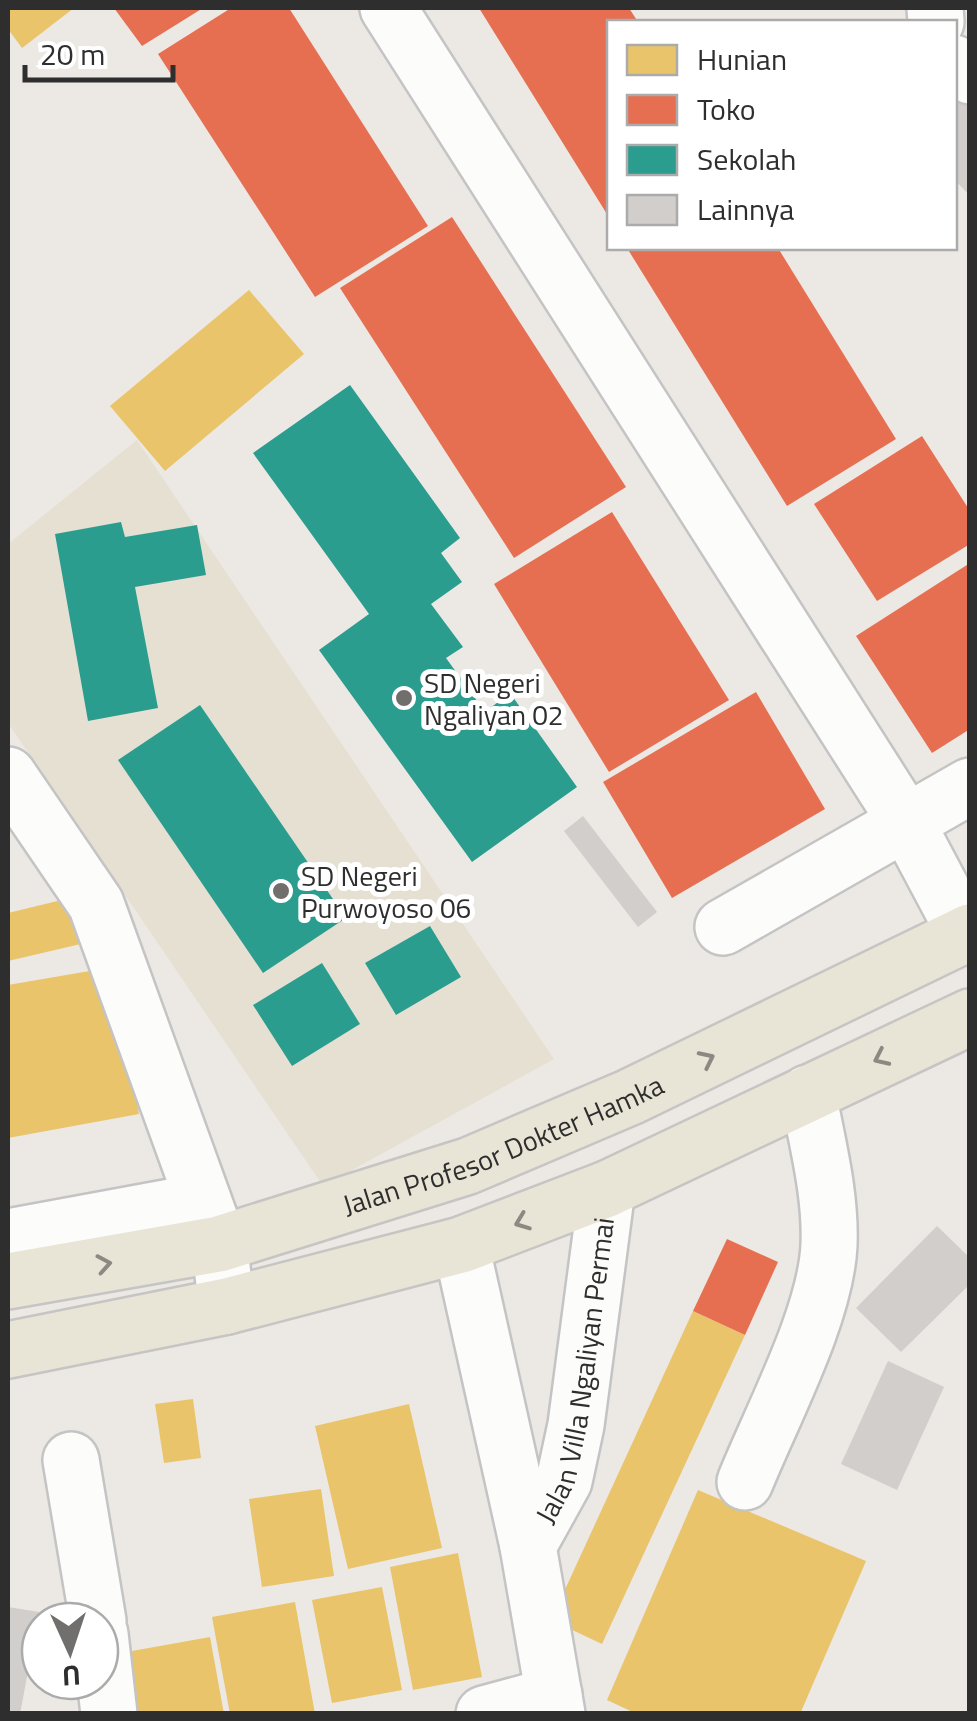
<svg xmlns="http://www.w3.org/2000/svg" width="977" height="1721" font-family="'Titillium Web',sans-serif">
<rect width="100%" height="100%" fill="#ece8e4"/>
<!-- education -->
<polygon fill="#e6e0d3" points="137,440 554,1059 323,1186 8,723 8,544"/>
<!-- homes -->
<g fill="#e9c46a">
<polygon points="8,8 74,8 22,48 8,29"/>
<polygon points="249,290 304,354 165,471 110,406"/>
<polygon points="74,897 85,943 8,961 8,913"/>
<polygon points="113,967 139,1114 8,1138 8,985"/>
<polygon points="693,1311 745,1335 602,1644 551,1620"/>
<polygon points="193,1399 201,1458 164,1463 155,1404"/>
<polygon points="409,1404 442,1548 348,1569 315,1426"/>
<polygon points="321,1489 334,1576 262,1587 249,1499"/>
<polygon points="698,1490 866,1561 800,1714 637,1714 607,1700"/>
<polygon points="458,1553 482,1677 413,1690 390,1567"/>
<polygon points="382,1587 402,1690 332,1703 312,1600"/>
<polygon points="295,1602 315,1714 230,1714 212,1617"/>
<polygon points="210,1637 224,1714 132,1714 121,1653"/>
</g>
<!-- shops -->
<g fill="#e76f51">
<polygon points="114,8 203,8 142,46"/>
<polygon points="231,8 289,8 428,226 315,297 158,54"/>
<polygon points="479,8 629,8 638,22 610,22 610,219"/>
<polygon points="452,217 626,487 514,558 340,288"/>
<polygon points="627,248 778,248 896,439 787,506"/>
<polygon points="922,436 970,511 970,544 877,601 814,504"/>
<polygon points="612,512 729,700 609,772 494,584"/>
<polygon points="970,563 970,729 932,753 856,636"/>
<polygon points="756,692 825,809 672,898 603,782"/>
<polygon points="727,1239 778,1262 745,1335 693,1311"/>
</g>
<!-- schools -->
<g fill="#2a9d8f">
<polygon points="350,385 460,538 441,553 462,582 431,604 463,647 446,658 485,712 510,693 577,787 472,862 319,650 369,614 253,453"/>
<polygon points="121,522 125,537 197,525 206,575 135,587 158,708 88,721 55,534"/>
<polygon points="200,705 346,918 263,973 118,760"/>
<polygon points="430,926 461,977 396,1015 365,963"/>
<polygon points="322,963 360,1024 292,1066 253,1005"/>
</g>
<!-- building -->
<g fill="#d1cecb">
<polygon points="970,85 970,196 954,179 954,110"/>
<polygon points="583,816 657,912 638,927 564,831"/>
<polygon points="937,1226 970,1258 970,1284 901,1352 856,1308"/>
<polygon points="888,1361 944,1387 897,1490 841,1464"/>
<polygon points="8,1607 39,1612 20,1714 8,1714"/>
</g>
<g fill="none" stroke-linecap="round" stroke-linejoin="round">
<defs>
<g id="minor">
<polyline points="388,8 905,820 965,933"/>
<polyline points="935,8 936,22"/>
<polyline points="954,63 970,76"/>
<polyline points="8,775 96,904 219,1244 227,1306"/>
<polyline points="723,927 970,786"/>
<polyline points="8,1237 203,1201"/>
<polyline points="461,1245 528,1546 557,1714"/>
<polyline points="71,1460 98,1621"/>
<path d="M745 1482C772 1415 826 1315 829 1245 831 1193 817 1143 808 1093"/>
<path id="s1" d="M528 1546 564 1481 576 1425 607 1189"/>
<polyline points="100,1634 109,1714"/>
<polyline points="484,1714 554,1695"/>
</g>
<g id="major">
<path id="s2" d="M8 1281 219 1244 468 1166 630 1097 970 932"/>
<polyline points="8,1350 227,1306 461,1245 607,1189 970,1017"/>
</g>
</defs>
<!-- minor casing -->
<use href="#minor" stroke="#c5c4c5" stroke-width="60"/>
<!-- major casing -->
<use href="#major" stroke="#c6c5c4" stroke-width="60"/>
<!-- minor -->
<use href="#minor" stroke="#fcfcfb" stroke-width="55"/>
<!-- major -->
<use href="#major" stroke="#e8e4d6" stroke-width="55"/>
</g>
<!-- one-way arrows -->
<defs><path id="oneway-chevron" d="M-2-3.5L2.5 0L-2 3.5" fill="none" stroke-width="1.6" stroke-linecap="round" stroke-linejoin="round" transform="scale(2.5)"/></defs>
<g stroke="#8b8982">
<use href="#oneway-chevron" transform="translate(881 1058) rotate(155)"/>
<use href="#oneway-chevron" transform="translate(707 1059) rotate(-26)"/>
<use href="#oneway-chevron" transform="translate(522 1222) rotate(159)"/>
<use href="#oneway-chevron" transform="translate(104 1264) rotate(-10)"/>
</g>
<!-- markers -->
<g fill="#706f6e" stroke="#fff" stroke-width="4">
<circle cx="404" cy="698" r="10"/>
<circle cx="281" cy="891" r="10"/>
</g>
<g text-anchor="middle" dominant-baseline="central" stroke-width="10" stroke-linejoin="round" paint-order="stroke">
<!-- poi labels -->
<g font-size="28" fill="#2e2e2e" stroke="#fff" text-anchor="start">
<text x="424" y="682">SD Negeri<tspan x="424" dy="32">Ngaliyan 02</tspan></text>
<text x="301" y="875">SD Negeri<tspan x="301" dy="32">Purwoyoso 06</tspan></text>
</g>
<!-- street labels -->
<g font-size="28" fill="#2e2e2e" stroke="#fff">
<text stroke="none"><textPath href="#s2" startOffset="515">Jalan Profesor Dokter Hamka</textPath></text>
<text stroke="none"><textPath href="#s1" startOffset="185">Jalan Villa Ngaliyan Permai</textPath></text>
</g>
</g>
<!-- border -->
<rect width="977" height="1721" fill="none" stroke="#2e2e2e" stroke-width="20"/>
<!-- legend -->
<rect x="607" y="20" width="350" height="230" fill="#ffffff" stroke="#ababab" stroke-width="2.5"/>
<rect x="627" y="45" width="50" height="30" fill="#e9c46a" stroke="#ababab" stroke-width="2.5"/>
<text x="697" y="70" font-size="30" fill="#2e2e2e">Hunian</text>
<rect x="627" y="95" width="50" height="30" fill="#e76f51" stroke="#ababab" stroke-width="2.5"/>
<text x="697" y="120" font-size="30" fill="#2e2e2e">Toko</text>
<rect x="627" y="145" width="50" height="30" fill="#2a9d8f" stroke="#ababab" stroke-width="2.5"/>
<text x="697" y="170" font-size="30" fill="#2e2e2e">Sekolah</text>
<rect x="627" y="195" width="50" height="30" fill="#d1cecb" stroke="#ababab" stroke-width="2.5"/>
<text x="697" y="220" font-size="30" fill="#2e2e2e">Lainnya</text>
<!-- north arrow -->
<g transform="translate(70 1651) rotate(177)"><circle r="48" fill="#ffffff" stroke="#ababab" stroke-width="2.5"/>
<path d="M0-8L18 38L0 25L-18 38Z" fill="#706f6e"/>
<text y="-15" font-size="28" font-weight="bold" text-anchor="middle" fill="#2e2e2e">U</text>
</g>
<!-- scale -->
<path d="M25 65v15h148v-15" fill="none" stroke="#2e2e2e" stroke-width="5"/>
<text x="40" y="65" font-size="30" fill="#2e2e2e" stroke="#ffffff" stroke-width="8" paint-order="stroke">20 m</text>
</svg>
